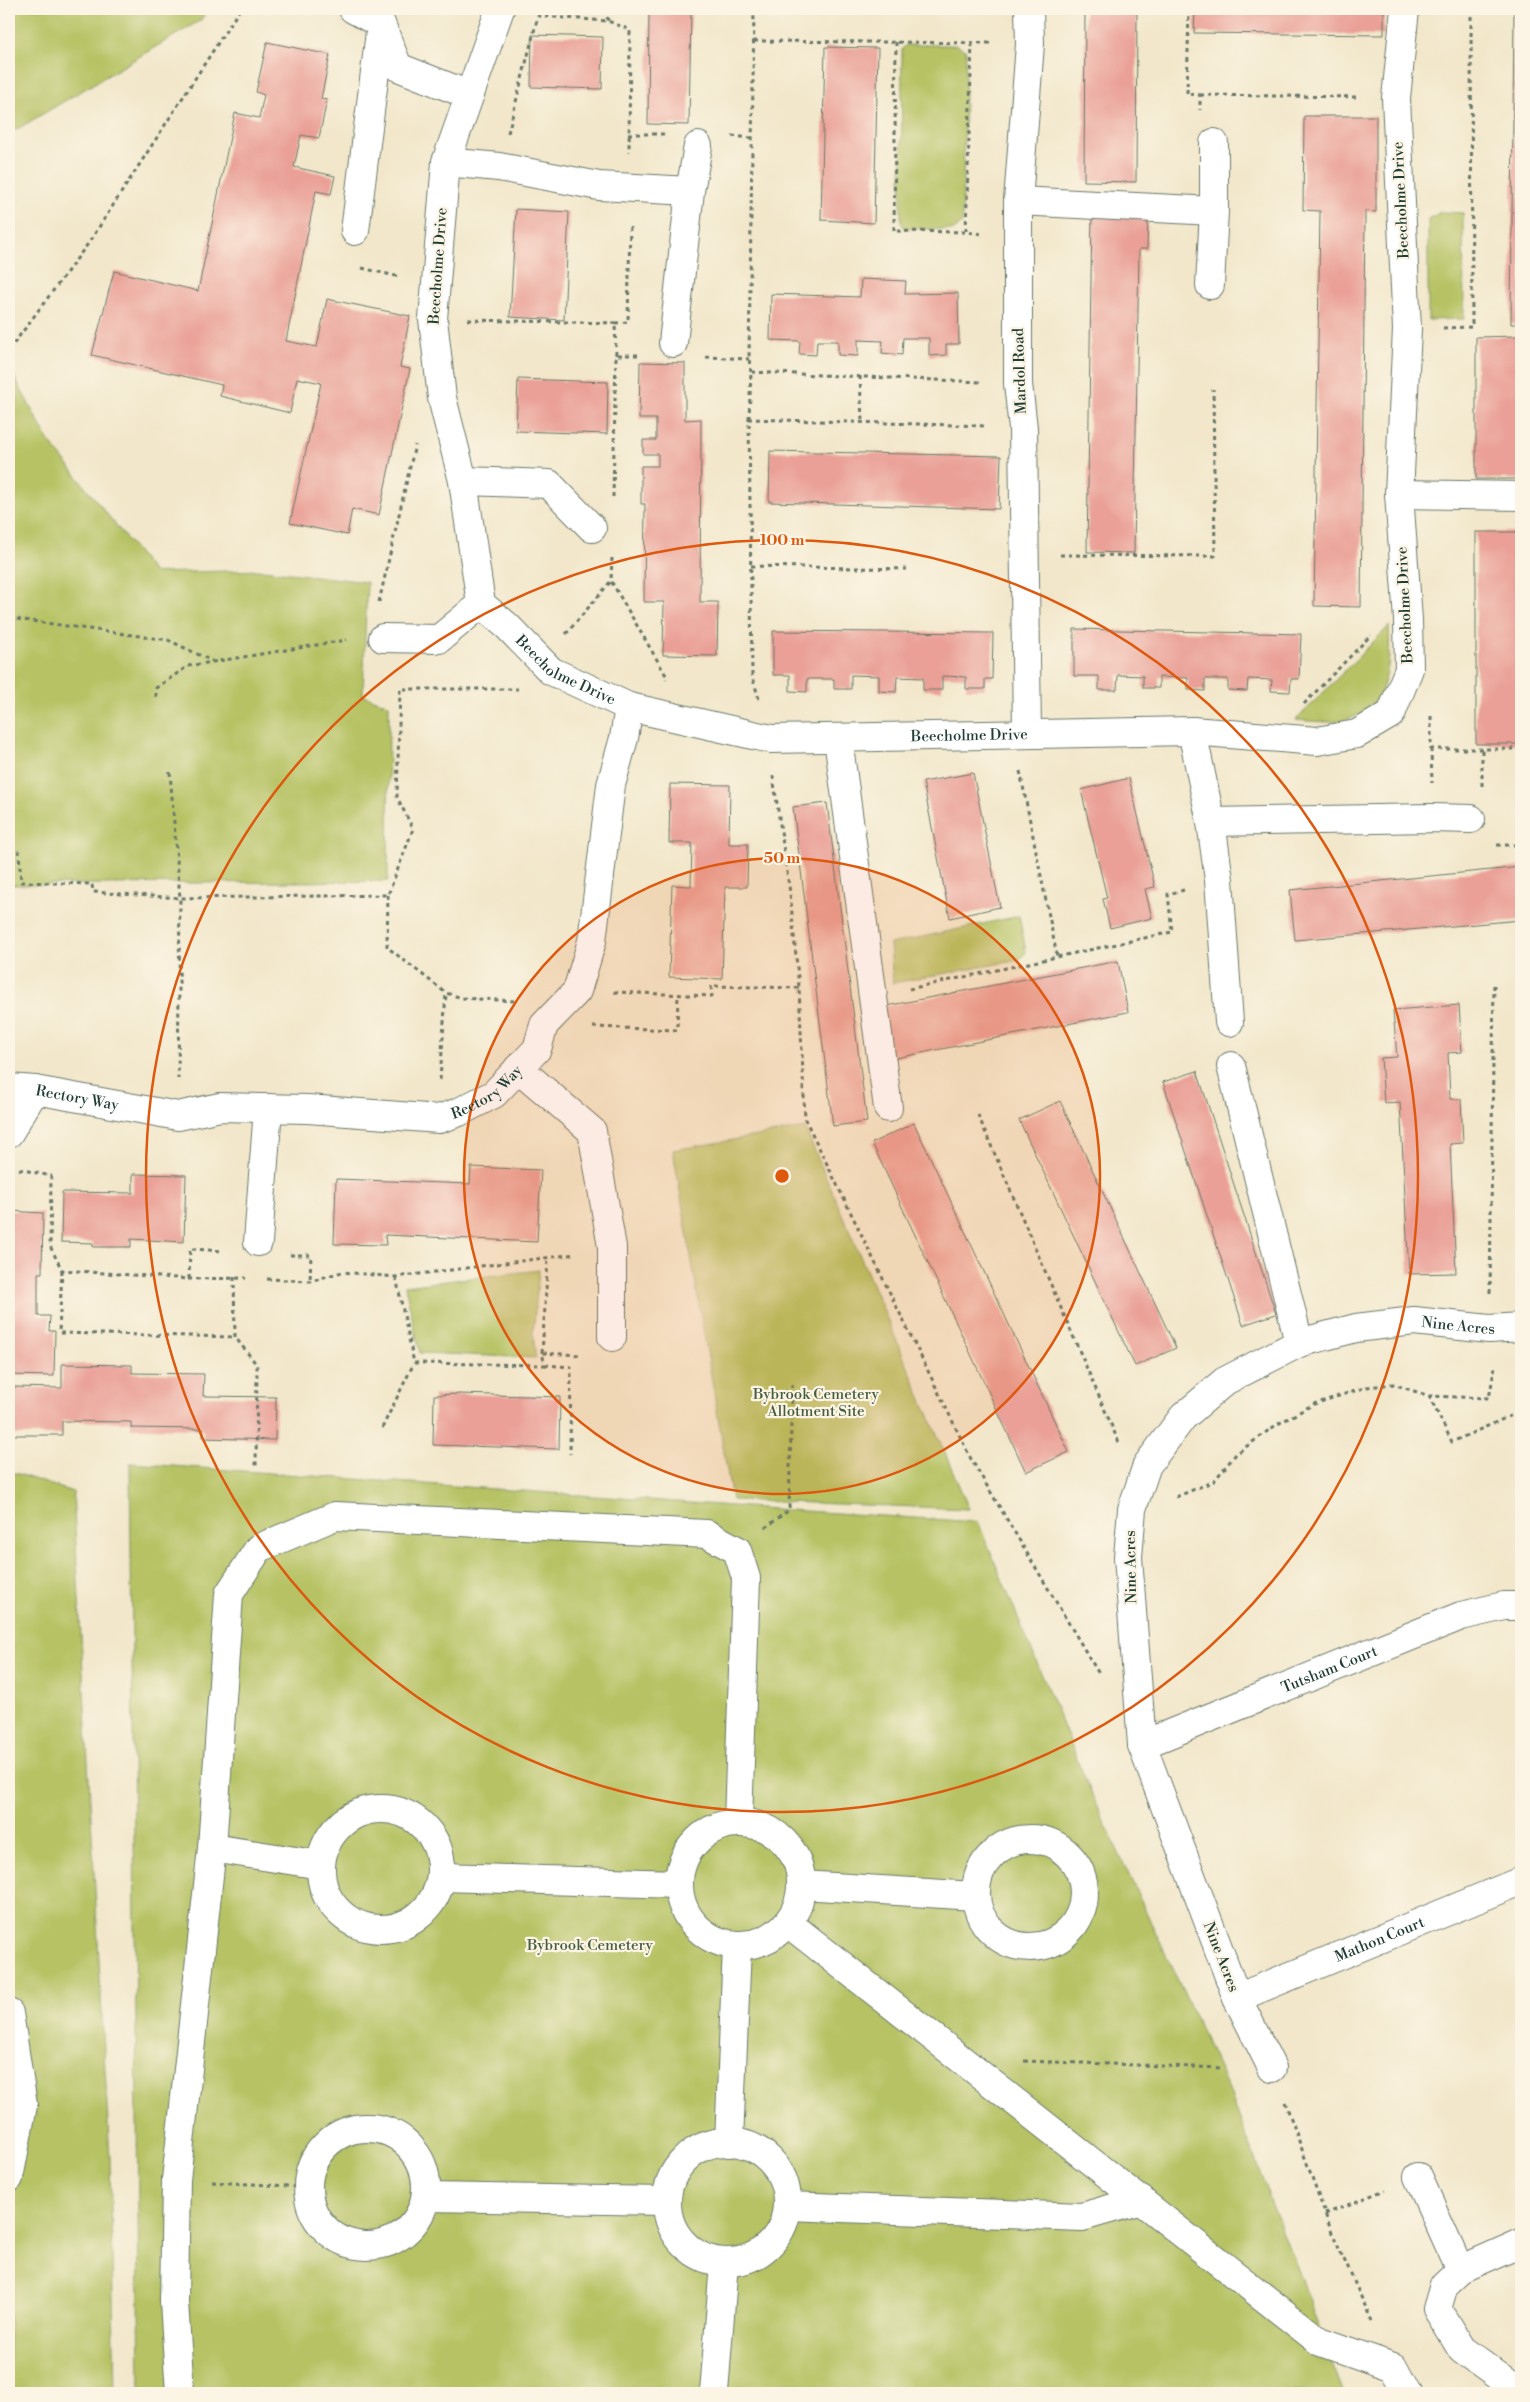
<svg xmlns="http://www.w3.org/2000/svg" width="1530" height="2402" font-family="'Libre Bodoni',serif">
<rect width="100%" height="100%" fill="#fcf5e5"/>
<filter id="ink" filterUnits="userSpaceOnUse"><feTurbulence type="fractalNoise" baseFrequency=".02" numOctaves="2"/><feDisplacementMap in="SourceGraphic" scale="10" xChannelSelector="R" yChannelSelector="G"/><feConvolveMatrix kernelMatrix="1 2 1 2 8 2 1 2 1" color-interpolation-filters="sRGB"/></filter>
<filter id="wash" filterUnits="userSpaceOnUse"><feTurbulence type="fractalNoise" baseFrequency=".0096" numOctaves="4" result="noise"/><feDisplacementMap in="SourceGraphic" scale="20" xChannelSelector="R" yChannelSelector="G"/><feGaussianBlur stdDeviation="1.12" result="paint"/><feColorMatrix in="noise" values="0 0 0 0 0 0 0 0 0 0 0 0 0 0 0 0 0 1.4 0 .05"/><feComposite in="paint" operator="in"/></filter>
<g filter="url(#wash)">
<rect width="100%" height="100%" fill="#f2e7cb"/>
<!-- green -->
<g fill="#b6c263" stroke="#6a804c">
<polygon points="9,9 207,9 201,20 9,134"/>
<polygon points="906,45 957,45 966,51 962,223 954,230 904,228 901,221 902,49"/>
<polygon points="1441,212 1463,213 1464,319 1428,320 1428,219"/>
<polygon points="9,367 48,440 154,573 263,570 367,582 363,695 389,705 388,881 9,885"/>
<path d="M1389 626C1391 671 1387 718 1331 722 1320 722 1307 721 1296 720Z"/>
<polygon points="1019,916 1026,952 1019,960 893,983 890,944"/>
<polygon points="805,1128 969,1509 732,1500 673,1150"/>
<polygon points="539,1270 533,1333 536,1358 420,1353 405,1286"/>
<polygon points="130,1463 789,1510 978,1522 1095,1802 1228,2088 1344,2393 140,2393"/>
<polygon points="9,1471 73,1492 110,2159 115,2393 9,2393"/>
</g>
<g id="blocks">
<!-- building -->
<g fill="#eaa097">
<polygon points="649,9 691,9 689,125 648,124"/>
<polygon points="1085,9 1137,9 1136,182 1084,181"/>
<polygon points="1195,9 1384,9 1384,35 1194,33"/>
<polygon points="1514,9 1521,9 1521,324 1511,324"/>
<polygon points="532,35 603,37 602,89 531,87"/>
<polygon points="267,42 330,55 321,99 327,100 319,138 301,135 294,167 335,176 331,194 316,191 286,341 317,347 327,299 410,316 400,367 410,369 379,515 352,509 347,535 290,523 321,383 297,378 290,413 220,396 222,385 92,355 114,271 198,291 235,113 259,118 264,95 256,92"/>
<polygon points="825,47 878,48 874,223 821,220"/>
<polygon points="1304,116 1376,116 1376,212 1365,211 1361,607 1314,606 1320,211 1303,210"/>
<polygon points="516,209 569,212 564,320 510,317"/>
<polygon points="1092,213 1148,214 1147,249 1139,249 1134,553 1087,552"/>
<polygon points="861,279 906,281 905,294 958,293 959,344 946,344 946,355 929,356 929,338 903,338 902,355 882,353 883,341 858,340 858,356 838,355 838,341 817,341 816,355 799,354 800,341 770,340 771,294 860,297"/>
<polygon points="1521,336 1521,479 1476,479 1476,337"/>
<polygon points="640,362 685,363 685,420 701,419 700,602 718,602 717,656 663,655 664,602 644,602 645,504 641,504 641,466 658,466 658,454 643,454 643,440 656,440 656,419 639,419"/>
<polygon points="518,379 608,382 607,434 516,431"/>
<polygon points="770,451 1001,456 999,509 769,502"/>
<rect x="1476" y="532" width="45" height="212"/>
<polygon points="1074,629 1301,634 1299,679 1291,679 1290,692 1271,691 1272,680 1248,679 1247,691 1228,690 1228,679 1205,679 1205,691 1188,690 1188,678 1159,677 1159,688 1143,688 1143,676 1118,675 1117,690 1099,690 1099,676 1074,676"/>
<polygon points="773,631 993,633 992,679 985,679 985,689 966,689 966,677 942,676 942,690 923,690 923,678 897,677 896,692 879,691 879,676 851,675 851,689 834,689 834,679 807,679 807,692 790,691 790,675 773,675"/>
<polygon points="973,773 1000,907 950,918 923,782"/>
<polygon points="1129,778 1155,887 1145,889 1152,918 1110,928 1103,899 1107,898 1081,790"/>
<polygon points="670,784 730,785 729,844 748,844 747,887 725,887 722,979 669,977 672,885 691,886 692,843 669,843"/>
<polygon points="827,803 867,1122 833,1126 793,807"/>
<polygon points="1521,867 1521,920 1295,940 1290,890"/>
<polygon points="1118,961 1128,1012 891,1059 881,1007"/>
<polygon points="1459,1005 1462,1052 1448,1053 1450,1099 1461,1099 1463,1143 1450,1144 1456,1273 1409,1274 1400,1102 1384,1103 1381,1058 1397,1057 1393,1010"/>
<polygon points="1197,1071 1276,1314 1243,1325 1163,1082"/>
<polygon points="1060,1101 1176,1348 1135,1366 1019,1120"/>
<polygon points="914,1123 1069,1452 1026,1472 872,1143"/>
<polygon points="471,1167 541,1170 537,1242 385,1235 386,1245 334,1244 336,1179 470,1184"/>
<polygon points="133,1174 186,1175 184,1242 131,1239 131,1247 93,1247 93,1243 61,1242 62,1192 133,1193"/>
<polygon points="9,1211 43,1213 42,1273 38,1273 38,1316 50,1316 49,1331 55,1331 54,1376 9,1375"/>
<polygon points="62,1364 132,1365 132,1373 204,1374 203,1396 276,1397 275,1440 203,1438 203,1429 131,1428 131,1422 62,1421 62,1435 9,1435 10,1387 62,1388"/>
<polygon points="460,1394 560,1397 559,1449 433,1445 434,1395"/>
</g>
</g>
</g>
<g filter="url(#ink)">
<use href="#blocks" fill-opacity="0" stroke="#697869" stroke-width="1"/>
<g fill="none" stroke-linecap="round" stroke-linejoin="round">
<defs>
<g id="minor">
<polyline points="353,9 381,24 398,67 469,95"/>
<path id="s1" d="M500 9 446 162 433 319 442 398 463 481 481 604 507 626 551 671 629 707 771 739 1192 731 1317 741 1357 734 1391 714 1409 669 1408 620 1399 494 1407 329 1396 98 1405 9"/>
<polyline points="446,162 499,167 599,186 690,191"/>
<polyline points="1018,201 1214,211 1214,143"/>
<polyline points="355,231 381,24"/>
<polyline points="1210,285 1214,211"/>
<polyline points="673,343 690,191 698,146"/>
<polyline points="463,481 549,484 592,528"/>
<polyline points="1399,494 1521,496"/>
<polyline points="383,638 439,639 481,604"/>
<polyline points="1192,731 1211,822 1219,880 1229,1022"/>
<polyline points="1027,734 1023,428 1018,384 1018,201 1030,44 1029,9"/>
<polyline points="838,739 888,1108"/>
<polyline points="1211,822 1432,818 1471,819"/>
<polyline points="1231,1066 1299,1343"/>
<polyline points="518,1068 592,1131 612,1247 612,1337"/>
<path id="s2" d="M9 1088 35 1090 178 1116 220 1107 308 1109 439 1119 459 1112 494 1094 537 1049 544 1025 577 991 592 941 611 785 624 738 629 707"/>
<polyline points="9,1133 35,1090"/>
<polyline points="258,1242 268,1108"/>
<path id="s3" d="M1142 1745 1461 1616 1504 1606H1521"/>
<circle cx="381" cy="1869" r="60"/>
<circle cx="740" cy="1884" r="61"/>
<circle cx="1030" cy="1893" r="54"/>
<polyline points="212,1848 321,1865"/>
<polyline points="441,1877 678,1884"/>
<polyline points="802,1885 975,1896"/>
<polyline points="788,1923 1319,2341 1393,2367 1407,2393"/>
<path id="s4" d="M1237 1998 1521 1881"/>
<polyline points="9,2013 23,2105 9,2178"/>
<path id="s5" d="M1272 2068 1237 1998 1142 1745 1128 1557 1132 1509 1147 1465 1183 1417 1225 1381 1299 1343 1356 1328 1414 1321 1489 1329 1521 1327"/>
<circle cx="367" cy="2187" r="59"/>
<circle cx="727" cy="2202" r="60"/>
<polyline points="729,2143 737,1946"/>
<polyline points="1418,2177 1460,2270 1444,2285 1437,2309 1462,2350 1521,2393"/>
<polyline points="426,2197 666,2201"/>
<polyline points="787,2206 1082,2217 1141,2200"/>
<polyline points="1460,2270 1521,2243"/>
<polyline points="180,2393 174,2302 176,2180 212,1848 229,1594 259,1548 335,1516 707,1534 737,1550 746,1578 738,1823"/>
<polyline points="714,2393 724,2263"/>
</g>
</defs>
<!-- minor casing -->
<use href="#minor" stroke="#697869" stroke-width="30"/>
<!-- path -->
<g stroke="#697869" stroke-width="3" stroke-dasharray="4 4" stroke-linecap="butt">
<polyline points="606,9 608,21"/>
<polyline points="1189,9 1187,94 1200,95 1200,110"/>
<polyline points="754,41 994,43"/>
<polyline points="896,42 894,231 966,232 982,234"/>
<polyline points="1200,95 1359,97"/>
<polyline points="508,133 538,16 608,21 630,30 629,152"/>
<polyline points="628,134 664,134"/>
<polyline points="732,136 751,138"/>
<polyline points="966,231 972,42"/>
<polyline points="362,268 400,277"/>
<polyline points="468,320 615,323"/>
<polyline points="1443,328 1472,327 1471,9"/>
<polyline points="9,350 90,241 240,9"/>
<polyline points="616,355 615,323 628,322 630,223"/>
<polyline points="706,357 749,359"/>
<polyline points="751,372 749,359 754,9"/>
<polyline points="860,376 862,422"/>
<polyline points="749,419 751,372 982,382"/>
<polyline points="613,497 616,355 640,355"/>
<polyline points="1060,555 1215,556 1213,389"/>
<polyline points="612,558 611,581 667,677 666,679"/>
<polyline points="751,566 909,569"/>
<polyline points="379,602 415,445"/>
<polyline points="9,618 168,640 212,661"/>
<polyline points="566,634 611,581"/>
<polyline points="156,697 156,688 188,666 347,640"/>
<polyline points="759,699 752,676 749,419 987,426"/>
<polyline points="1304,704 1371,635"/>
<polyline points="1431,716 1431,749 1521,749"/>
<polyline points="1431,749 1432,783"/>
<polyline points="1020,771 1057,956"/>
<polyline points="170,772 180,898 388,895 413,829 397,797 400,689 518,689"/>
<polyline points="773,776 790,893 799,988 805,1119 971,1459 1099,1674"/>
<polyline points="1482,786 1482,749"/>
<polyline points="1497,845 1521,845"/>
<polyline points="9,852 19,852 21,882 92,884 93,892 180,898 178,1079"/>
<polyline points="388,895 387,947 446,993 462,998 516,1001"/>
<polyline points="909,989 1172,932 1168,894 1184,890"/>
<polyline points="614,992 712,996 711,986 799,988"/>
<polyline points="593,1027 677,1030 678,994"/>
<polyline points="440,1080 446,993"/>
<polyline points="978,1115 1119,1443"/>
<polyline points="19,1169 51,1176 50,1246 62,1270 189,1279 246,1278"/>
<polyline points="290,1255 311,1255 310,1281"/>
<polyline points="62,1270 59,1333 235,1337"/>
<polyline points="234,1277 235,1337 257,1365 256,1469"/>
<polyline points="396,1277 414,1363 545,1365 542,1353 582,1355"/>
<polyline points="189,1279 190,1249 223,1251"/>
<polyline points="267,1279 310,1281 342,1272 396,1277 575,1254"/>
<polyline points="1490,1293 1494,983"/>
<polyline points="542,1353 548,1259"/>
<polyline points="545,1365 571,1367 570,1454"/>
<polyline points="1429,1396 1452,1442 1521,1411"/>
<polyline points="382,1428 414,1363"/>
<polyline points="1176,1497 1214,1481 1236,1454 1276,1425 1314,1404 1367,1387 1393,1384 1429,1396 1489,1398 1495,1366"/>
<polyline points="765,1528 789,1510 792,1384"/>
<polyline points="1024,2061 1223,2068"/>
<polyline points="1285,2102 1332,2233 1372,2321"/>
<polyline points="212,2182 307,2187"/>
<polyline points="1325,2214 1385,2190"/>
</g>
<!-- minor -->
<use href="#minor" stroke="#fff" stroke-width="28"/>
</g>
</g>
<!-- distance rings -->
<circle cx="782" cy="1176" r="318" fill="#de580e" fill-opacity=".12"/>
<g fill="none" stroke="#de580e" stroke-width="2.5">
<circle cx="782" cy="1176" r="318"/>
<circle cx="782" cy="1176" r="636"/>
</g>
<g text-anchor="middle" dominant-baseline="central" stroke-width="4.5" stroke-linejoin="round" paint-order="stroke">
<!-- street labels -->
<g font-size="15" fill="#1f3d34" stroke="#fcf5e5">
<text transform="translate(1401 200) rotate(-93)">Beecholme Drive</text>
<text transform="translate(438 266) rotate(-86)">Beecholme Drive</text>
<text transform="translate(1020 371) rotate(-92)">Mardol Road</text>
<text transform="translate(1405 605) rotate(-93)">Beecholme Drive</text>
<text stroke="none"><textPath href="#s1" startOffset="718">Beecholme Drive</textPath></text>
<text stroke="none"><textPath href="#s1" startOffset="1136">Beecholme Drive</textPath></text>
<text stroke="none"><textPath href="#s2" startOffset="489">Rectory Way</textPath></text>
<text stroke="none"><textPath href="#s2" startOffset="69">Rectory Way</textPath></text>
<text stroke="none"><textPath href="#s5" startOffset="992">Nine Acres</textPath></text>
<text transform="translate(1131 1567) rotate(-91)">Nine Acres</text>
<text stroke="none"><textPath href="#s3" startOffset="202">Tutsham Court</textPath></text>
<text stroke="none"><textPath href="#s4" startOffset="154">Mathon Court</textPath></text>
<text transform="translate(1221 1957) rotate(69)">Nine Acres</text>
</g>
<!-- park labels -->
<g font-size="15" fill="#455e40" stroke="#fcf5e5">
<text x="816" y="1394">Bybrook Cemetery<tspan x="816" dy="17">Allotment Site</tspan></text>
<text x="590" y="1945">Bybrook Cemetery</text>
</g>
</g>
<circle cx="782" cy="1176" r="8" fill="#de580e" stroke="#fcf5e5" stroke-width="2.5"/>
<g font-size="15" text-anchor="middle" font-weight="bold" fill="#de580e" stroke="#fcf5e5" stroke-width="4.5" stroke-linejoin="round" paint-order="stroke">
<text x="782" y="545">100 m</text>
<text x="782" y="863">50 m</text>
</g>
<!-- margin -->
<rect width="1530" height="2402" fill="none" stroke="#fcf5e5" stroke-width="30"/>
</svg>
